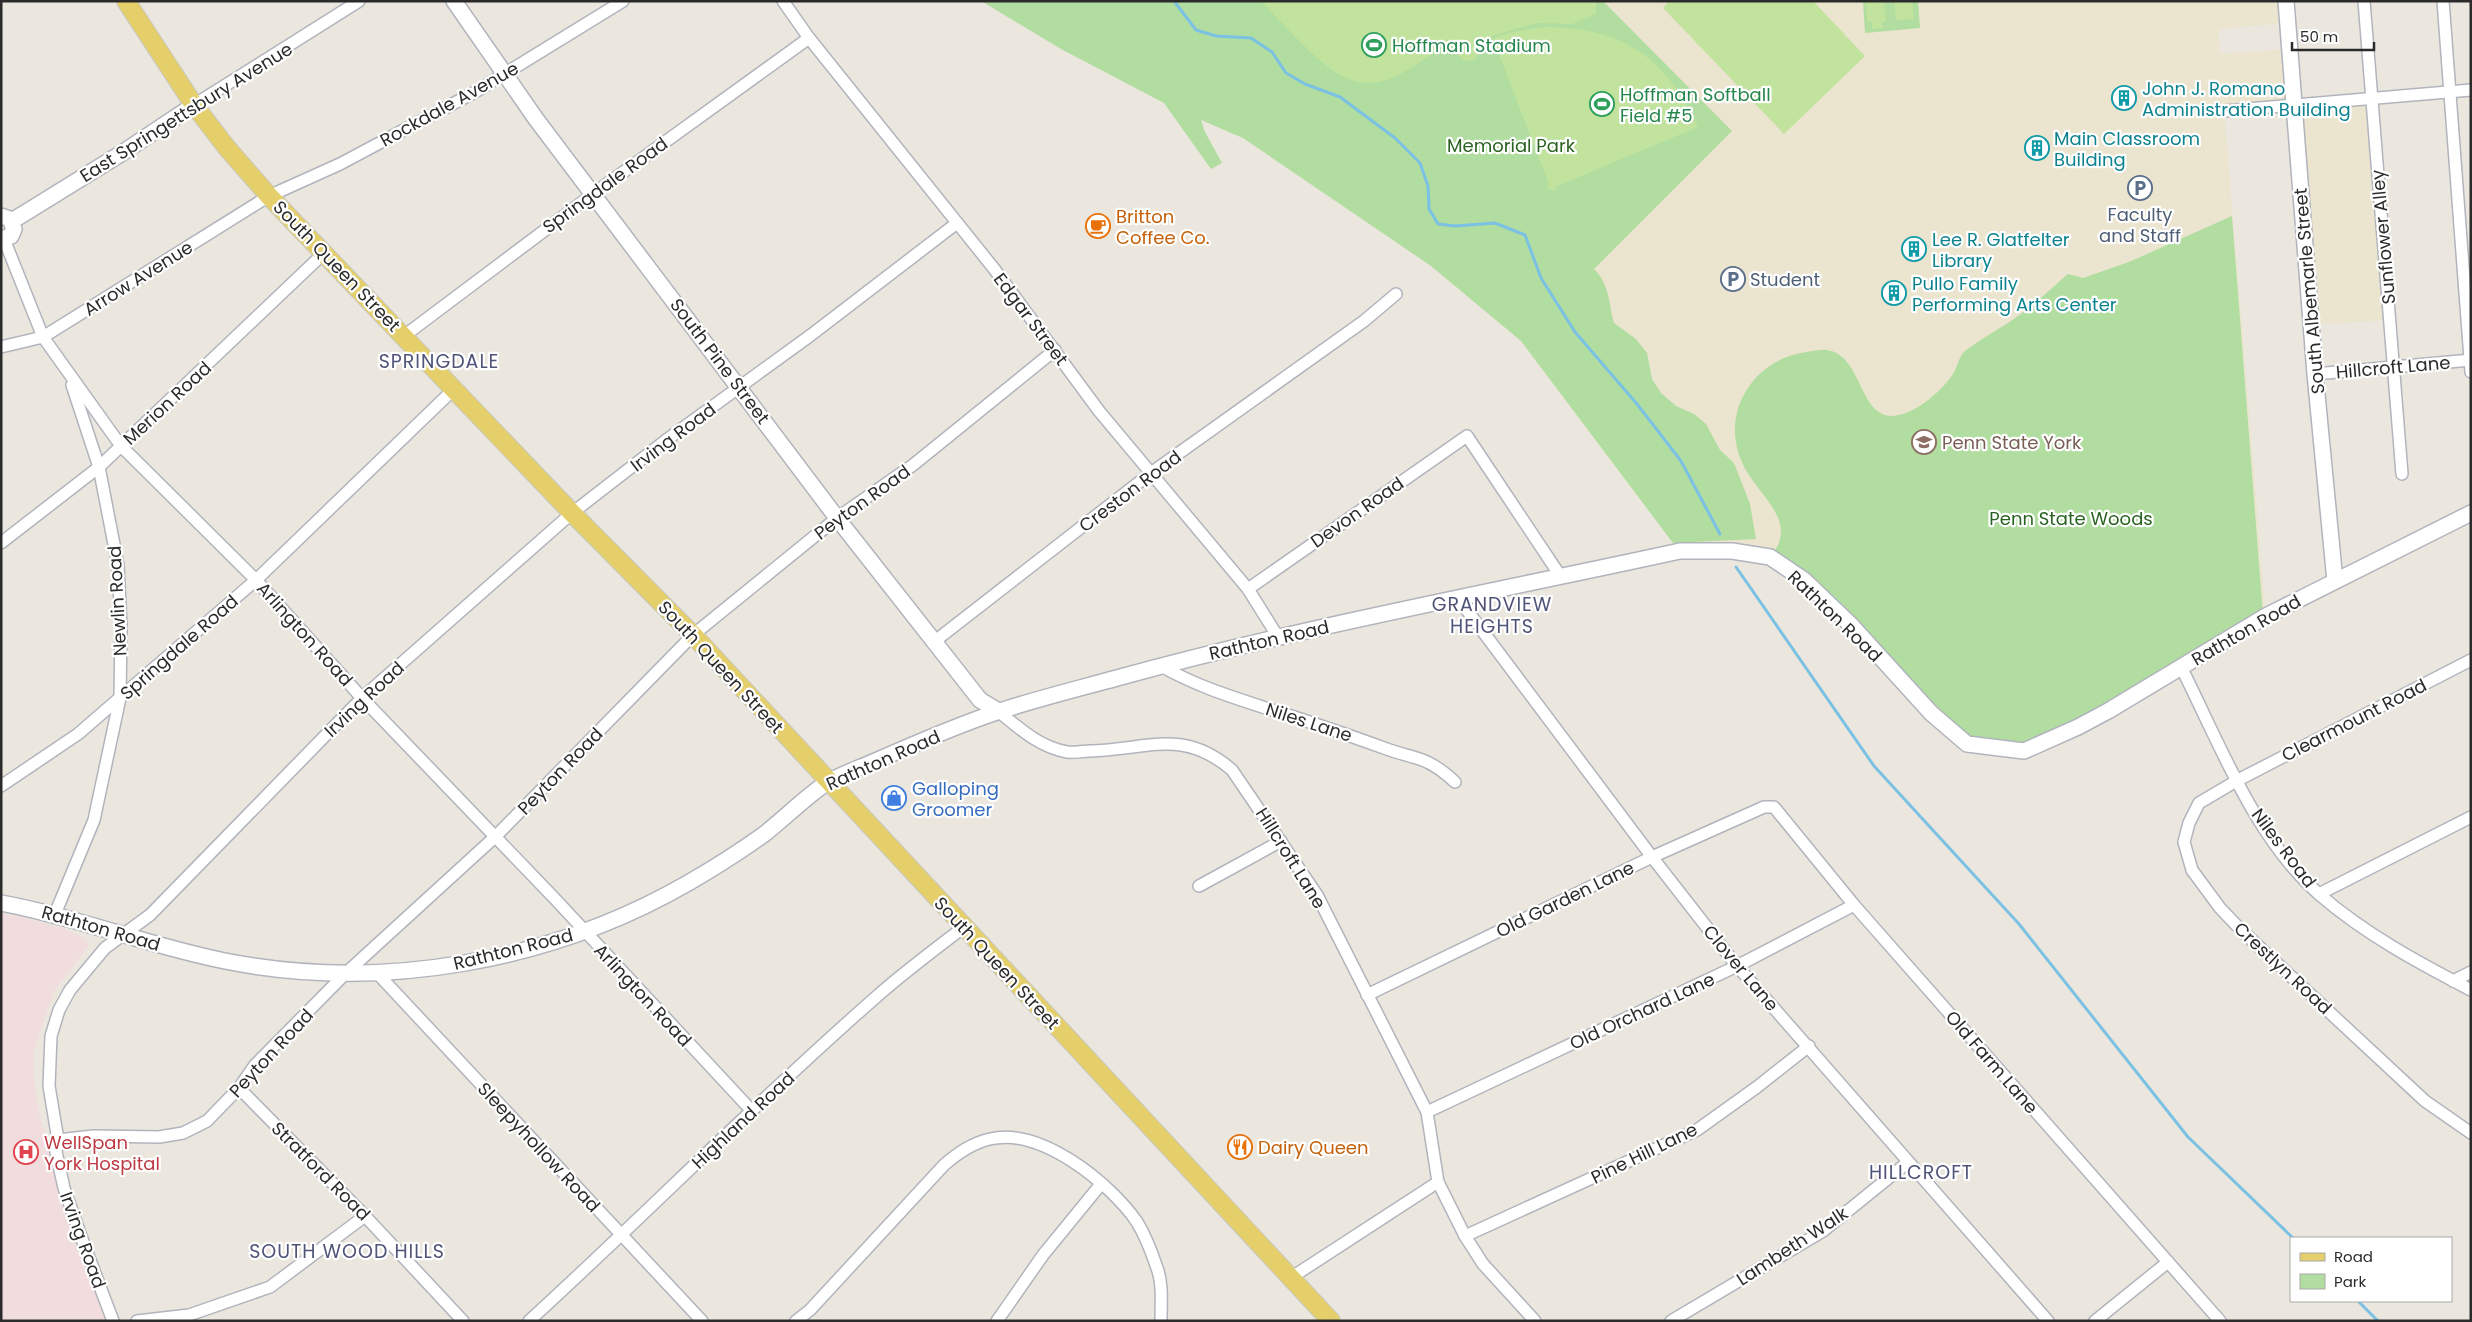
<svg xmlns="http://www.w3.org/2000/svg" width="2472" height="1322" font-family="Poppins,sans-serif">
<rect width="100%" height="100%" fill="#ebe7de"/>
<!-- education -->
<polygon fill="#ebe4cf" points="1603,1 2286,1 2288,23 2218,29 2220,54 2290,49 2294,105 2372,99 2390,320 2311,325 2294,105 2224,111 2266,616 1777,549 1673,543 1521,341 1732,131"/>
<!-- medical -->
<polygon fill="#f1dddd" points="1,914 19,916 65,929 86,939 88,947 54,991 34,1051 33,1070 39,1115 61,1190 113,1321 1,1321"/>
<!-- green -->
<g fill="#b1dda0">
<path d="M981 1H1603L1732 131 1594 269C1609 283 1609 304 1614 323L1636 339 1647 353 1652 379 1661 393 1676 406 1694 414 1706 424 1720 450 1734 463 1750 504 1756 539 1673 543 1521 341 1431 266 1243 138 1201 120 1205 132 1222 163 1211 169 1164 103 1061 49Z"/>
<polygon points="1863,1 1918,1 1920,28 1865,33"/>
<path d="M2232 216 2263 615 2024 751 1967 744 1770 557C1799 524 1763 499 1747 472 1729 441 1731 408 1753 381 1766 366 1781 357 1801 353 1809 352 1819 349 1827 350 1862 355 1859 416 1892 416 1914 415 1939 393 1951 377 1957 370 1958 357 1965 351 1983 337 2004 327 2022 313 2038 301 2053 287 2068 274L2083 278 2129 262Z"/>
</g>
<!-- pitch -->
<g fill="#c1e39d">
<path d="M1261 1H1596V14L1572 24 1536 23 1492 36 1489 45 1472 61 1463 60 1450 45 1451 40C1432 53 1415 68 1394 77 1379 84 1361 85 1346 78 1318 65 1284 24 1261 1Z"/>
<polygon points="1669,1 1813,1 1865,56 1784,134 1663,8"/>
<polygon points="1866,1 1884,1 1886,21 1882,22 1883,28 1872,29 1872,22 1867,22"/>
<polygon points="1894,1 1912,1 1914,19 1896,20"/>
<path d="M1543 27C1622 27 1665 56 1698 127L1557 186 1555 191 1547 188 1549 184 1493 39 1508 33Z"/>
</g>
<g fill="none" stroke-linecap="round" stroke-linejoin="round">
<!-- stream -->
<g stroke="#7bc1e4" stroke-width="3">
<polyline points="1174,1 1196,30 1216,36 1251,38 1272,52 1286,73 1305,84 1340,97 1395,138 1420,163 1428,186 1429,209 1438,224 1455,226 1495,223 1525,235 1541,278 1575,332 1637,404 1681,461 1720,534"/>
<polyline points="1736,567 1874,766 2019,924 2188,1137 2293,1238"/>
<polyline points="2358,1301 2378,1321"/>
</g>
<defs>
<g id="street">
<polyline points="783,1 809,38 995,270 1099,411 1248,589 1278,637"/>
<polyline points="2364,1 2402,474"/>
<polyline points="2443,1 2471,372"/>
<polyline points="194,105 359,1"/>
<polyline points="2224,111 2471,90"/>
<polyline points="4,239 43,337 121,446 256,580 362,698 557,901 751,1110"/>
<polyline points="404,336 593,194 809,38"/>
<polyline points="1,347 43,337 269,196 340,164 475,92 623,1"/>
<polyline points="2315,374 2471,360"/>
<polyline points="1,543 99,467 324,253"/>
<polyline points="1248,589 1467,436 1561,577"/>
<polyline points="1457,597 1652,857 1737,966 2048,1321"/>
<polyline points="935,641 1151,473 1364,321 1396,294"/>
<polyline points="2471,660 2238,780 2199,803 2189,823 2184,842 2192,870 2220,908 2241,930 2425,1101 2471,1133"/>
<path d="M1161 666C1198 687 1235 698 1275 711 1311 722 1348 735 1384 748 1416 760 1426 755 1455 782"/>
<path d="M2181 667C2219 742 2255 839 2320 895 2365 934 2419 963 2471 990"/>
<path d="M998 711C1019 728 1039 747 1067 752 1074 753 1082 751 1090 751 1147 750 1182 727 1232 770L1317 895 1427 1112 1438 1182 1465 1236 1483 1264 1535 1321"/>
<polyline points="1,786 78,734 256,580 453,390"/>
<polyline points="1199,886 1281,841"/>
<polyline points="2319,894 2471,817"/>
<polyline points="55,914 94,820 120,698 121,626 118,565 99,467 72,385"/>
<polyline points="377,973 702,1321"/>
<polyline points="2453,981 2471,972"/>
<polyline points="1367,995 1652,857 1764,807 1774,807 1854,905 2220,1321"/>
<polyline points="239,1088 365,1216 463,1321"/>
<polyline points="1427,1112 1737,966 1854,905"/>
<polyline points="58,1140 93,1136 159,1137 183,1133 207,1121 239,1088 255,1065 346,973 496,836 693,635 837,518 913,465 1055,350"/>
<polyline points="1465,1236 1697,1130 1757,1087 1809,1046"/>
<polyline points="1292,1277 1438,1182"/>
<polyline points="113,1321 82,1239 64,1188 56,1152 58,1140 49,1086 51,1036 59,1010 70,990 105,948 150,915 362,698 572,513 665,441 811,335 957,223"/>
<polyline points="137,1321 189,1315 270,1287 365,1216"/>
<path d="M529 1321C646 1214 756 1102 875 998 903 973 934 950 964 927"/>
<path d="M796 1321 810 1310 944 1165C958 1153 972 1143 990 1139 1041 1127 1110 1183 1137 1222 1145 1235 1152 1253 1157 1268 1163 1284 1161 1303 1161 1321"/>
<polyline points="997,1321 1043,1255 1101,1184"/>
<polyline points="1671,1321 1823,1231 1907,1163"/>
<polyline points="2095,1321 2168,1262"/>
</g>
<g id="secondary">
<polyline points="454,1 536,119 837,518 980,700 998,711"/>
<polyline points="2286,1 2315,374 2335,581"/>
<polyline points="1,216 10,219 14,229 11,236 1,239"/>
<polyline points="12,221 122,153 194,105"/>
<path d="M1 903C77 917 149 946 225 961 381 992 551 962 688 883 714 868 739 852 763 835 784 819 803 799 825 784 839 775 857 769 873 762 914 744 955 726 997 712 1036 699 1077 689 1117 678 1302 627 1492 592 1680 551H1732L1770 557 1804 580 1852 626 1931 713 1967 744 2024 751 2078 727 2108 711 2266 616 2471 513"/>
</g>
<polyline id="primary" points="126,1 194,105 227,148 269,196 572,513 693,635 1331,1321"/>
</defs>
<!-- street casing -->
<use href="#street" stroke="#b2b4bd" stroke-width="14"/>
<!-- secondary casing -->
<use href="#secondary" stroke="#b2b4bd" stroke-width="18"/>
<!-- primary casing -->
<use href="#primary" stroke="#c8c8c8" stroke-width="20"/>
<!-- street -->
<use href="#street" stroke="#fff" stroke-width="11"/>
<!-- secondary -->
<use href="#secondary" stroke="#fff" stroke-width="15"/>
<!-- primary -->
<use href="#primary" stroke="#e4cf6b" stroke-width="18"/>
</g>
<!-- icons -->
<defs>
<symbol id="stadium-ring" viewBox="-11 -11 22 22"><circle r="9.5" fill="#fff" stroke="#2e9e5b" stroke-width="1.5"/><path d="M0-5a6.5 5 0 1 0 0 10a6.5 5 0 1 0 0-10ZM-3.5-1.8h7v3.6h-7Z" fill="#2e9e5b"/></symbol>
<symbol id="building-ring" viewBox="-11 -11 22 22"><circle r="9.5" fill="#fff" stroke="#0f9aa8" stroke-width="1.5"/><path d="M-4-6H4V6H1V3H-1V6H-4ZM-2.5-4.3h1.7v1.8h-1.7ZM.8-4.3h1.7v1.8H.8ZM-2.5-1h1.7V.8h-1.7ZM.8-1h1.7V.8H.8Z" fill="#0f9aa8"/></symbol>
<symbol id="parking-ring" viewBox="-11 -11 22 22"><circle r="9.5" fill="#fff" stroke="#5c6f8a" stroke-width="1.5"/><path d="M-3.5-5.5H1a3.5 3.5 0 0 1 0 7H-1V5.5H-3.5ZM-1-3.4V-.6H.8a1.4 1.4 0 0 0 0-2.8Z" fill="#5c6f8a"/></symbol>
<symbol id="cafe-ring" viewBox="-11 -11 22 22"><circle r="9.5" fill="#fff" stroke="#e8710a" stroke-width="1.5"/><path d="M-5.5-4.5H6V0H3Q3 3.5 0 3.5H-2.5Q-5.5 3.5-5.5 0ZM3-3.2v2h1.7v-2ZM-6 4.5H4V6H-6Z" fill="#e8710a"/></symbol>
<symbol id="university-ring" viewBox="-11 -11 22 22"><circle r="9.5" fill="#fff" stroke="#8d6e63" stroke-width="1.5"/><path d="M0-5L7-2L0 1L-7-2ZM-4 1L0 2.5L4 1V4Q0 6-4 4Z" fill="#8d6e63"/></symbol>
<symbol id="shop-ring" viewBox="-11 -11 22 22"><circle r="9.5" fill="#fff" stroke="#3f7fe0" stroke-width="1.5"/><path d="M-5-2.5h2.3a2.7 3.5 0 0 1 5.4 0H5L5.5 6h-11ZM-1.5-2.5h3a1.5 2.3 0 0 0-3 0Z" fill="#3f7fe0"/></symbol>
<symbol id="restaurant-ring" viewBox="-11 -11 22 22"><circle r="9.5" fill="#fff" stroke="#e8710a" stroke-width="1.5"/><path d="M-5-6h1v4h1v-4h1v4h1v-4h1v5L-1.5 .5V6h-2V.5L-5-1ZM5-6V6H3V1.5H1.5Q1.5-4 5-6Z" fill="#e8710a"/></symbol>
<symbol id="hospital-ring" viewBox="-11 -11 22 22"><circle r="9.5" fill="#fff" stroke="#e0444e" stroke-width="1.5"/><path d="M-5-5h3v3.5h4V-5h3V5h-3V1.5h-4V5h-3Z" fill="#e0444e"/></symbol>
</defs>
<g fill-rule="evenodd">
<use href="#stadium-ring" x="1360" y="31" width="28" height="28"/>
<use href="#building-ring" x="2110" y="84" width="28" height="28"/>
<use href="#stadium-ring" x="1588" y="90" width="28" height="28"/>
<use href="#building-ring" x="2023" y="134" width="28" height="28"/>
<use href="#parking-ring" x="2126" y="174" width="28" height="28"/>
<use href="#cafe-ring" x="1084" y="212" width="28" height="28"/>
<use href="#building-ring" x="1900" y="235" width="28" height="28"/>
<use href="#parking-ring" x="1719" y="265" width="28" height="28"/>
<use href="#building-ring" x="1880" y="279" width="28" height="28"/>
<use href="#university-ring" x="1910" y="428" width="28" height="28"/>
<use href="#shop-ring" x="880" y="784" width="28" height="28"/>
<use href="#restaurant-ring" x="1226" y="1133" width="28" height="28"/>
<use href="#hospital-ring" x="12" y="1138" width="28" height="28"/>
</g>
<g text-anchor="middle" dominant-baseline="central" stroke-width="4.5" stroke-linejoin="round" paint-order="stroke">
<!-- leisure labels -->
<g font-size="18" fill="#27864d" stroke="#fff" text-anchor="start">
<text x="1392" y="45">Hoffman Stadium</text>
<text x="1620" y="94">Hoffman Softball<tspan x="1620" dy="21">Field #5</tspan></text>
</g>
<!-- culture labels -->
<g font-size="18" fill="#0d838f" stroke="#fff" text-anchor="start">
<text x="2142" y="88">John J. Romano<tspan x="2142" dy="21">Administration Building</tspan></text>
<text x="2054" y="138">Main Classroom<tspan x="2054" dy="21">Building</tspan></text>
<text x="1932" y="239">Lee R. Glatfelter<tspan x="1932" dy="21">Library</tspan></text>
<text x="1912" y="283">Pullo Family<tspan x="1912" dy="21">Performing Arts Center</tspan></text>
</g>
<!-- street labels -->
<g font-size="18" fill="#2b2b2b" stroke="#fff">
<text transform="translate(449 104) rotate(-29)">Rockdale Avenue</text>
<text transform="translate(186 112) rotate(-32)">East Springettsbury Avenue</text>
<text transform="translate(605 185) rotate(-36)">Springdale Road</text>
<text transform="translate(2383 237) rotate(-95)">Sunflower Alley</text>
<text transform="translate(337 266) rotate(46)">South Queen Street</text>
<text transform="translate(138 278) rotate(-32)">Arrow Avenue</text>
<text transform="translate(2309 291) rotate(-95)">South Albemarle Street</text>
<text transform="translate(1031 319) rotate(53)">Edgar Street</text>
<text transform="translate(720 361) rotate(53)">South Pine Street</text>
<text transform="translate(2393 367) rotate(-5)">Hillcroft Lane</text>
<text transform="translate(167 403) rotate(-43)">Merion Road</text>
<text transform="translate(673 437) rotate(-37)">Irving Road</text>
<text transform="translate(1130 491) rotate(-37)">Creston Road</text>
<text transform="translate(862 502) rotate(-36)">Peyton Road</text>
<text transform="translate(1357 512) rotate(-35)">Devon Road</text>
<text transform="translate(117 601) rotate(-93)">Newlin Road</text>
<text transform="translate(1835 616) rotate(44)">Rathton Road</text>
<text transform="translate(2246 630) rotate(-30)">Rathton Road</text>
<text transform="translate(305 634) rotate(48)">Arlington Road</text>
<text transform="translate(1269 640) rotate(-13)">Rathton Road</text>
<text transform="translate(179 647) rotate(-41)">Springdale Road</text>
<text transform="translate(721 667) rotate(47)">South Queen Street</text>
<text transform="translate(364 699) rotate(-43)">Irving Road</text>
<text transform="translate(2354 720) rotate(-27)">Clearmount Road</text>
<text transform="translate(1309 722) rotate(18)">Niles Lane</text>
<text transform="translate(883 760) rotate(-24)">Rathton Road</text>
<text transform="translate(560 771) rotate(-46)">Peyton Road</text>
<text transform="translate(2284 848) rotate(53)">Niles Road</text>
<text transform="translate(1291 858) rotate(58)">Hillcroft Lane</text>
<text transform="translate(1565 899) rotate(-26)">Old Garden Lane</text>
<text transform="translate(101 928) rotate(16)">Rathton Road</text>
<text transform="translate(513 949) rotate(-14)">Rathton Road</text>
<text transform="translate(997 963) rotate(47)">South Queen Street</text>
<text transform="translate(1741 968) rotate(50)">Clover Lane</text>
<text transform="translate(2283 968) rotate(43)">Crestlyn Road</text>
<text transform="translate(643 995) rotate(47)">Arlington Road</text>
<text transform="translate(1642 1011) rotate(-25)">Old Orchard Lane</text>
<text transform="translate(271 1053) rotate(-47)">Peyton Road</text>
<text transform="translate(1992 1062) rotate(49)">Old Farm Lane</text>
<text transform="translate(743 1120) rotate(-43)">Highland Road</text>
<text transform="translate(539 1147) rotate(47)">Sleepyhollow Road</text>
<text transform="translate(1644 1153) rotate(-26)">Pine Hill Lane</text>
<text transform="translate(321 1171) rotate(45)">Stratford Road</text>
<text transform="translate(83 1240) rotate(70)">Irving Road</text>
<text transform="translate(1792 1246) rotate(-33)">Lambeth Walk</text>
</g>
<!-- park labels -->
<g font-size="18" fill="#2a6221" stroke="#fff">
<text x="1511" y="145">Memorial Park</text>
<text x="2071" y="518">Penn State Woods</text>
</g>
<!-- service labels -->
<g font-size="18" fill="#4e5e75" stroke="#fff">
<text x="2140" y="214">Faculty<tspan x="2140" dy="21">and Staff</tspan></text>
<text x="1750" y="279" text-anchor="start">Student</text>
</g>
<!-- food labels -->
<g font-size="18" fill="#c56008" stroke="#fff" text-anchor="start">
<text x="1116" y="216">Britton<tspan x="1116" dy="21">Coffee Co.</tspan></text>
<text x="1258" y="1147">Dairy Queen</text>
</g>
<!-- education labels -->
<g font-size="18" fill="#785e54" stroke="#fff" text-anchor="start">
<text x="1942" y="442">Penn State York</text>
</g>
<!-- shop labels -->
<g font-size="18" fill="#366cbe" stroke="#fff" text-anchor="start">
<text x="912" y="788">Galloping<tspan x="912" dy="21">Groomer</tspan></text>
</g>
<!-- health labels -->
<g font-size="18" fill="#be3a42" stroke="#fff" text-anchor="start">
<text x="44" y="1142">WellSpan<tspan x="44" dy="21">York Hospital</tspan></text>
</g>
<!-- neighbourhood labels -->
<g font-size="19" letter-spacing="1" fill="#4f5478" stroke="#fff">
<text x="439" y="361">SPRINGDALE</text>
<text x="1492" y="604">GRANDVIEW<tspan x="1492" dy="22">HEIGHTS</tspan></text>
<text x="1921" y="1172">HILLCROFT</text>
<text x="347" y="1251">SOUTH WOOD HILLS</text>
</g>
</g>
<!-- border -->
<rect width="2472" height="1322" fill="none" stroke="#2b2b2b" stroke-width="5"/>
<!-- legend -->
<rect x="2290" y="1237" width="162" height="65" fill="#ffffff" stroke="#aaaaaa"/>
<rect x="2300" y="1253" width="25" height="8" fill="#e4cf6b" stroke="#aaaaaa"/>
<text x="2334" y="1262" font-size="15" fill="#2b2b2b">Road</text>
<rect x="2300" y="1274" width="25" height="15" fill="#b1dda0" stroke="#aaaaaa"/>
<text x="2334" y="1287" font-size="15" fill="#2b2b2b">Park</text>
<!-- scale -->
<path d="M2292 42v8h82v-8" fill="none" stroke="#2b2b2b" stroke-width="2.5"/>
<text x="2300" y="42" font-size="15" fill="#2b2b2b" stroke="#ffffff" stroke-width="4" paint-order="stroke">50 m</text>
</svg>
